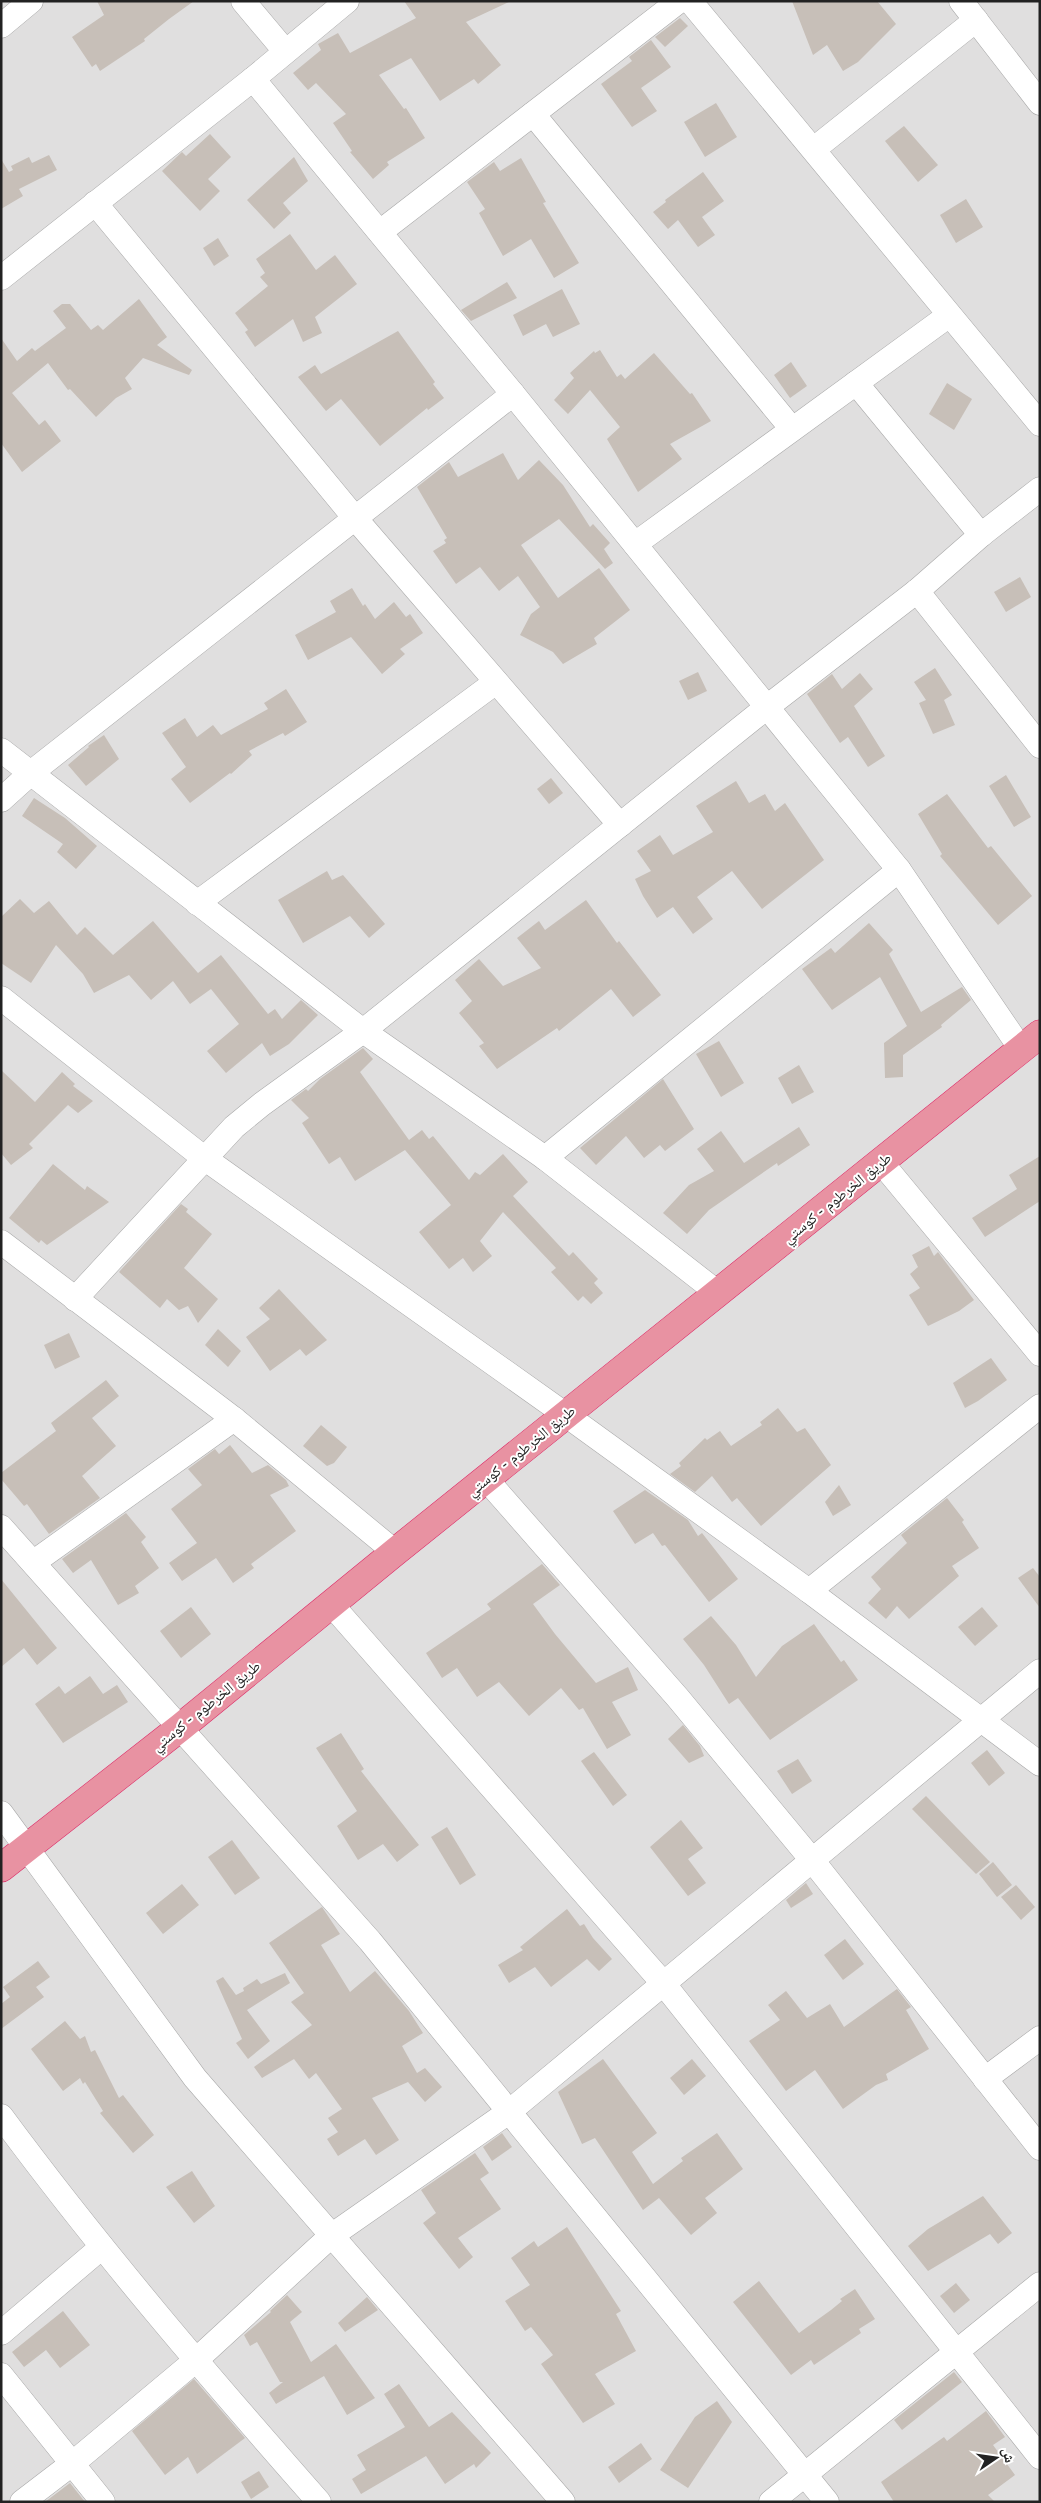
<svg xmlns="http://www.w3.org/2000/svg" width="1041" height="2503" font-family="'Varela Round','Noto Naskh Arabic',sans-serif">
<rect width="100%" height="100%" fill="#f2efe9"/>
<!-- residential -->
<rect fill="#e0dfdf" x="1" y="1" width="1039" height="2501"/>
<!-- building -->
<g fill="#c7bfb8">
<polygon points="97,1 194,1 169,19 144,39 145,41 100,71 96,64 92,67 72,37 104,15"/>
<polygon points="404,1 511,1 466,22 501,65 478,84 474,79 440,101 411,58 379,75 404,109 406,108 425,138 387,162 389,165 373,179 350,152 352,151 333,123 346,114 316,83 308,90 293,73 321,50 318,44 338,33 350,53 416,18"/>
<polygon points="792,1 877,1 896,24 858,62 843,71 827,45 813,55"/>
<polygon points="680,18 688,26 665,47 655,37"/>
<polygon points="651,40 671,67 641,88 657,111 632,127 601,84 632,61 629,57"/>
<polygon points="716,103 737,137 705,157 684,122"/>
<polygon points="904,126 938,165 918,182 885,141"/>
<polygon points="210,134 231,157 208,179 220,191 200,211 162,171 182,152 186,156"/>
<polygon points="49,155 57,170 19,189 23,196 1,209 1,159 9,172 13,170 11,166 29,157 32,163"/>
<polygon points="294,157 308,181 283,203 291,213 274,229 247,200"/>
<polygon points="521,158 546,202 543,203 579,263 554,278 531,239 503,256 479,213 485,209 467,182 494,162 500,171"/>
<polygon points="703,172 724,201 702,217 715,235 698,247 678,220 668,229 653,212 666,202 665,200"/>
<polygon points="966,199 983,227 956,243 940,215"/>
<polygon points="290,234 316,270 335,255 357,284 315,317 322,333 303,342 293,319 255,347 245,332 248,330 235,313 268,286 260,277 265,273 256,259"/>
<polygon points="218,238 229,256 214,266 203,248"/>
<polygon points="507,282 517,298 471,321 461,310"/>
<polygon points="562,289 580,324 553,337 546,324 523,336 513,315"/>
<polygon points="139,299 167,337 157,345 192,370 189,375 143,358 125,378 132,389 116,398 96,417 70,389 68,390 48,363 12,393 39,425 45,420 61,441 22,472 1,443 1,338 17,361 32,348 35,351 66,328 53,311 62,304 70,304 91,330 98,325 103,330"/>
<polygon points="398,331 435,382 433,384 444,398 428,410 427,408 380,446 341,399 326,411 298,377 315,365 321,374"/>
<polygon points="600,350 617,377 621,374 625,379 654,353 690,394 692,393 711,421 670,444 682,459 638,492 607,439 620,427 590,390 568,414 554,400 574,378 570,373 594,351 595,353"/>
<polygon points="791,362 807,386 790,398 774,375"/>
<polygon points="947,383 972,399 954,430 929,414"/>
<polygon points="503,453 518,480 539,460 563,485 590,527 593,524 610,543 604,549 613,563 605,569 559,519 521,545 558,598 599,568 630,610 594,638 597,644 563,664 553,652 520,635 531,614 540,607 518,576 499,591 480,567 456,584 433,551 446,543 444,540 447,538 417,487 449,462 458,477"/>
<polygon points="1020,577 1031,597 1006,612 994,592"/>
<polygon points="352,588 363,606 365,604 375,619 394,602 406,617 410,614 423,633 400,649 405,654 382,674 351,637 308,660 295,635 336,612 330,601"/>
<polygon points="935,668 952,695 944,700 955,725 933,734 919,703 926,700 914,682"/>
<polygon points="698,672 707,691 688,700 679,681"/>
<polygon points="860,673 873,689 854,706 885,756 868,767 848,737 840,743 807,694 832,674 842,689"/>
<polygon points="286,689 307,722 285,736 283,733 249,751 252,755 231,774 230,773 190,803 171,779 186,767 162,733 185,718 197,737 213,725 221,735 268,709 264,703"/>
<polygon points="104,735 119,759 86,786 68,765 89,747 88,746"/>
<polygon points="1006,775 1031,817 1014,827 989,786"/>
<polygon points="551,778 563,793 549,804 537,789"/>
<polygon points="736,781 749,803 765,794 775,811 785,803 824,860 762,909 732,871 697,897 713,919 693,934 673,907 657,918 643,896 635,879 651,871 637,851 660,835 673,855 713,832 696,806"/>
<polygon points="947,794 988,848 991,846 1032,896 998,925 940,856 942,854 918,814"/>
<polygon points="34,798 65,818 97,846 76,869 57,852 63,844 22,816"/>
<polygon points="327,871 332,880 343,875 385,924 369,938 350,916 303,943 278,900"/>
<polygon points="20,899 34,913 49,901 77,935 85,927 113,955 153,921 198,973 221,955 268,1014 275,1009 282,1019 301,1000 318,1015 289,1044 270,1056 262,1043 226,1073 207,1051 239,1024 211,989 190,1004 173,981 151,1000 129,975 94,993 83,974 56,945 31,983 1,963 1,917"/>
<polygon points="586,900 617,943 619,941 661,995 633,1017 611,989 559,1031 557,1028 497,1069 479,1046 484,1043 459,1013 472,1001 455,980 479,959 503,986 541,968 517,938 539,921 545,930"/>
<polygon points="869,923 893,950 889,954 921,1012 962,987 971,1000 941,1025 942,1027 903,1055 903,1077 885,1078 884,1043 907,1026 880,977 832,1010 802,969 831,948 835,953"/>
<polygon points="719,1041 744,1083 721,1097 696,1054"/>
<polygon points="363,1048 373,1059 360,1072 409,1140 422,1130 429,1139 433,1136 469,1180 475,1172 480,1175 503,1154 528,1182 513,1196 569,1256 573,1252 598,1279 594,1283 603,1293 591,1304 583,1296 578,1301 551,1272 556,1268 503,1212 480,1241 492,1256 473,1272 463,1258 449,1269 419,1232 451,1205 405,1150 355,1181 340,1157 329,1164 302,1123 309,1118 291,1100 306,1089 308,1091 320,1079"/>
<polygon points="799,1065 814,1092 792,1104 778,1078"/>
<polygon points="1,1070 35,1102 62,1072 75,1084 73,1086 93,1101 78,1113 68,1105 29,1144 33,1148 11,1165 1,1153"/>
<polygon points="663,1079 694,1129 665,1151 660,1145 644,1158 626,1136 596,1165 580,1148"/>
<polygon points="799,1127 810,1145 778,1166 777,1163 709,1210 687,1234 663,1213 689,1185 714,1171 697,1149 721,1131 744,1163"/>
<polygon points="1040,1156 1040,1201 985,1237 972,1218 1017,1189 1009,1175"/>
<polygon points="53,1164 85,1190 87,1186 109,1202 47,1245 41,1240 39,1243 9,1218"/>
<polygon points="181,1204 188,1209 186,1212 212,1234 184,1268 218,1299 198,1323 188,1306 179,1310 167,1299 160,1308 119,1272"/>
<polygon points="929,1246 934,1256 938,1252 974,1300 959,1311 928,1326 909,1295 920,1288 910,1274 918,1267 912,1255"/>
<polygon points="279,1289 327,1340 306,1356 300,1349 270,1371 246,1337 270,1319 259,1308"/>
<polygon points="218,1329 241,1351 228,1367 205,1345"/>
<polygon points="69,1333 80,1357 55,1369 44,1345"/>
<polygon points="991,1358 1007,1380 978,1401 965,1408 953,1383"/>
<polygon points="106,1380 119,1396 92,1418 116,1446 82,1476 100,1498 49,1534 27,1504 24,1506 1,1479 1,1473 56,1431 51,1423"/>
<polygon points="778,1408 797,1432 805,1428 831,1465 761,1526 737,1498 732,1502 712,1476 695,1492 670,1474 681,1466 679,1463 705,1438 707,1440 720,1431 731,1446 762,1425 760,1422"/>
<polygon points="321,1425 347,1447 334,1463 327,1466 303,1446"/>
<polygon points="230,1445 252,1473 268,1465 286,1480 289,1486 270,1495 296,1531 251,1564 254,1568 233,1583 216,1558 182,1581 169,1563 197,1543 171,1509 202,1485 188,1469 215,1449 219,1454"/>
<polygon points="839,1485 851,1505 833,1516 825,1502"/>
<polygon points="645,1490 688,1520 698,1536 702,1533 738,1579 709,1602 665,1545 662,1546 653,1533 635,1544 613,1511"/>
<polygon points="947,1498 964,1520 962,1522 979,1548 952,1566 959,1576 909,1619 897,1606 886,1619 868,1603 881,1589 871,1577 907,1543 901,1535"/>
<polygon points="126,1513 146,1537 141,1542 159,1568 135,1586 139,1593 118,1605 91,1560 73,1573 62,1559"/>
<polygon points="542,1564 560,1585 533,1604 555,1634 596,1683 628,1667 638,1690 612,1702 631,1735 607,1749 583,1708 579,1710 561,1688 529,1716 499,1682 477,1697 457,1668 442,1678 426,1653 491,1609 487,1604"/>
<polygon points="1033,1568 1040,1577 1040,1608 1018,1578"/>
<polygon points="1,1579 57,1648 37,1665 24,1648 1,1667"/>
<polygon points="191,1607 211,1634 181,1658 160,1631"/>
<polygon points="982,1607 998,1626 975,1646 958,1627"/>
<polygon points="711,1616 736,1645 756,1677 782,1646 814,1624 841,1662 844,1660 858,1680 770,1740 738,1698 729,1704 704,1665 683,1639"/>
<polygon points="90,1676 103,1694 117,1685 128,1702 63,1743 35,1704 59,1686 65,1694"/>
<polygon points="683,1725 700,1746 704,1756 689,1763 668,1739"/>
<polygon points="341,1733 364,1769 361,1771 419,1845 397,1862 383,1844 358,1860 337,1826 357,1811 316,1748"/>
<polygon points="987,1750 1005,1773 989,1786 971,1763"/>
<polygon points="594,1752 627,1795 613,1806 581,1761"/>
<polygon points="798,1759 812,1781 792,1794 777,1771"/>
<polygon points="926,1796 990,1862 976,1874 912,1809"/>
<polygon points="681,1820 703,1848 688,1859 706,1883 688,1896 650,1847"/>
<polygon points="447,1827 476,1875 460,1885 431,1837"/>
<polygon points="232,1840 260,1878 235,1895 208,1857"/>
<polygon points="993,1862 1012,1885 997,1897 979,1874"/>
<polygon points="806,1883 813,1894 791,1908 786,1900"/>
<polygon points="182,1884 199,1905 163,1934 146,1913"/>
<polygon points="1016,1885 1035,1907 1021,1920 1001,1897"/>
<polygon points="322,1907 340,1934 321,1945 350,1992 375,1971 409,2011 423,2033 402,2046 417,2073 425,2068 442,2087 425,2102 408,2082 372,2098 399,2140 376,2155 365,2139 338,2156 327,2139 338,2132 328,2118 342,2109 316,2073 309,2079 294,2059 262,2078 254,2067 312,2025 291,2002 304,1993 269,1943"/>
<polygon points="567,1909 580,1926 584,1924 593,1938 612,1959 599,1971 587,1959 551,1987 535,1967 509,1983 498,1965 523,1950 520,1947"/>
<polygon points="845,1939 864,1964 843,1980 824,1955"/>
<polygon points="38,1961 50,1977 36,1987 44,1997 1,2029 1,2004 10,1997 3,1987"/>
<polygon points="285,1973 290,1983 247,2010 270,2041 248,2059 236,2043 242,2039 216,1981 223,1977 236,1995 244,1991 243,1988 257,1979 261,1984"/>
<polygon points="897,1989 911,2007 906,2010 929,2049 886,2074 888,2080 876,2085 843,2109 815,2070 786,2091 749,2041 780,2020 768,2005 786,1991 807,2018 830,2004 844,2027"/>
<polygon points="65,2021 80,2039 85,2036 91,2052 95,2050 119,2098 123,2095 154,2135 133,2153 100,2113 103,2111 85,2082 83,2084 80,2078 63,2091 31,2049"/>
<polygon points="603,2059 657,2133 632,2152 653,2184 683,2161 681,2158 717,2133 743,2169 705,2198 717,2213 691,2235 659,2198 643,2210 595,2138 582,2144 558,2092"/>
<polygon points="692,2059 706,2076 684,2095 670,2078"/>
<polygon points="502,2133 512,2147 492,2161 483,2147"/>
<polygon points="475,2153 489,2173 480,2179 501,2209 458,2238 473,2257 459,2269 423,2223 436,2213 421,2190"/>
<polygon points="192,2171 215,2206 194,2223 166,2187"/>
<polygon points="983,2196 1012,2233 998,2244 990,2234 928,2271 908,2246 928,2229"/>
<polygon points="567,2227 621,2311 616,2314 636,2351 595,2374 615,2404 583,2423 541,2364 553,2355 531,2327 525,2331 505,2301 530,2285 511,2258 534,2241 538,2247"/>
<polygon points="759,2281 799,2333 831,2310 842,2301 840,2299 855,2289 875,2319 859,2329 861,2333 814,2365 811,2360 791,2375 733,2302"/>
<polygon points="956,2283 970,2300 954,2313 940,2296"/>
<polygon points="287,2295 302,2312 290,2322 311,2362 336,2344 375,2398 347,2415 324,2376 276,2404 269,2393 283,2382 280,2382 257,2342 250,2346 244,2335 271,2312 270,2311"/>
<polygon points="367,2297 378,2310 345,2332 338,2323"/>
<polygon points="63,2311 90,2345 60,2368 46,2350 24,2367 12,2352"/>
<polygon points="954,2372 962,2382 902,2430 894,2420"/>
<polygon points="194,2379 245,2438 197,2474 188,2457 165,2475 132,2431"/>
<polygon points="399,2384 429,2427 452,2412 491,2453 476,2468 474,2464 445,2484 426,2456 361,2494 352,2479 366,2470 357,2455 405,2427 384,2394"/>
<polygon points="717,2401 732,2422 688,2488 660,2470 695,2417"/>
<polygon points="986,2411 1005,2437 993,2445 1015,2475 988,2495 995,2502 894,2502 881,2482 944,2437 947,2441"/>
<polygon points="641,2443 652,2459 619,2483 608,2467"/>
<polygon points="259,2471 269,2487 251,2499 241,2482"/>
<polygon points="70,2483 85,2502 45,2502"/>
</g>
<g fill="none" stroke-linecap="round" stroke-linejoin="round">
<defs>
<g id="street">
<polyline points="243,1 285,51"/>
<polyline points="690,1 1040,424"/>
<polyline points="961,1 1040,103"/>
<polyline points="1,26 31,1"/>
<polyline points="253,79 513,394 899,870 1021,1049"/>
<polyline points="533,114 792,429"/>
<polyline points="814,149 976,20"/>
<polyline points="95,203 354,517 620,825"/>
<polyline points="380,232 679,1"/>
<polyline points="1,278 253,79 347,1"/>
<polyline points="856,383 981,535"/>
<polyline points="635,544 948,316"/>
<polyline points="917,591 1040,746"/>
<polyline points="1,750 363,1031 545,1158 718,1293"/>
<polyline points="1,800 32,772 513,394"/>
<polyline points="197,903 496,682"/>
<polyline points="1,998 204,1158 566,1415 809,1591"/>
<polyline points="545,1158 899,870"/>
<polyline points="881,1162 1040,1354"/>
<polyline points="1,1242 234,1419 395,1552"/>
<polyline points="75,1299 234,1127 262,1104 363,1031 767,707 917,591 981,535 1040,489"/>
<polyline points="1040,1406 809,1591 1040,1764"/>
<polyline points="486,1479 678,1698 812,1860 1040,2148"/>
<polyline points="1,1527 370,1941 827,2502"/>
<polyline points="34,1562 234,1419"/>
<polyline points="331,1604 663,1983 1040,2457"/>
<polyline points="1,1813 195,2078 563,2502"/>
<polyline points="985,2079 1040,2038"/>
<path d="M1 2116C100 2250 209 2377 319 2502"/>
<polyline points="1,2333 102,2247"/>
<polyline points="1,2375 103,2502"/>
<polyline points="22,2502 73,2463 195,2361 331,2236 510,2111 1040,1671"/>
<polyline points="771,2502 1040,2284"/>
</g>
<polyline id="highway" points="1,1868 181,1727 395,1552 1040,1034"/>
</defs>
<!-- street casing -->
<use href="#street" stroke="#a9a9a9" stroke-width="25"/>
<!-- highway casing -->
<use href="#highway" stroke="#dc2a67" stroke-width="29"/>
<!-- street -->
<use href="#street" stroke="#fff" stroke-width="24"/>
<!-- highway -->
<use href="#highway" stroke="#e892a2" stroke-width="28"/>
</g>
<g text-anchor="middle" dominant-baseline="central" stroke-width="4" stroke-linejoin="round" paint-order="stroke">
<!-- street labels -->
<g font-size="15" fill="#222" stroke="#fff">
<text transform="translate(837 1198) rotate(-39)">طريق الخرطوم - كوستي</text>
<text transform="translate(521 1451) rotate(-39)">طريق الخرطوم - كوستي</text>
<text transform="translate(206 1706) rotate(-39)">طريق الخرطوم - كوستي</text>
</g>
</g>
<!-- border -->
<rect width="1041" height="2503" fill="none" stroke="#222222" stroke-width="5"/>
<!-- north arrow -->
<g transform="translate(996 2458) rotate(77)" stroke="#ffffff" stroke-width="4" paint-order="stroke">
<path d="M0-4L9 19L0 12L-9 19Z" fill="#222222"/>
<text y="-8" font-size="14" font-weight="bold" text-anchor="middle" fill="#222222">ش</text>
</g>
</svg>
